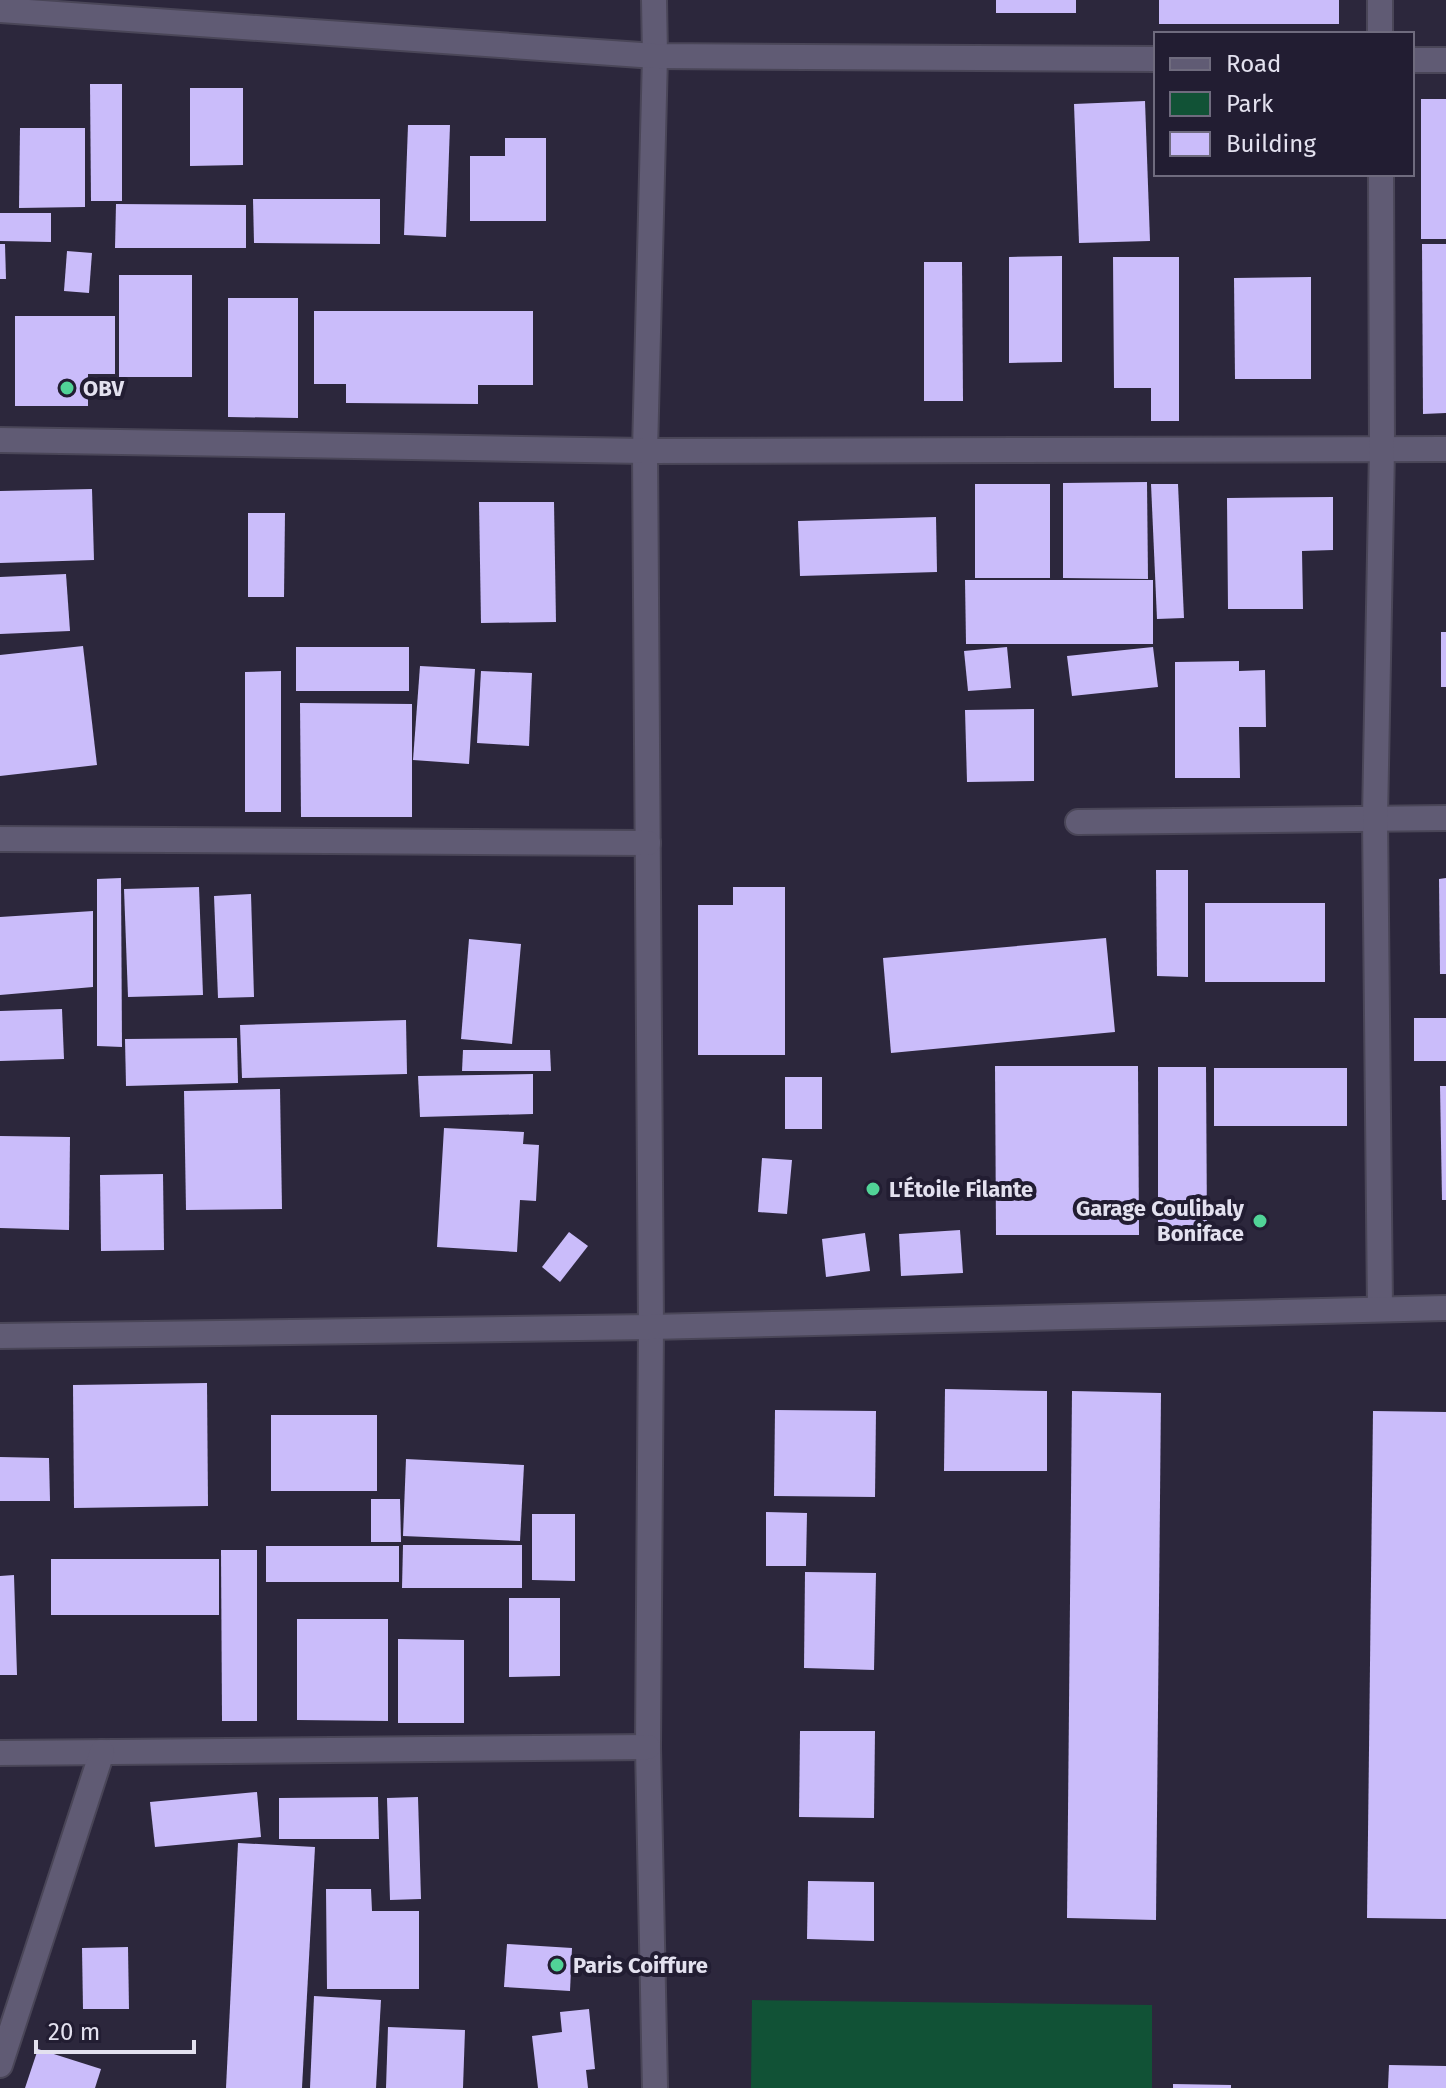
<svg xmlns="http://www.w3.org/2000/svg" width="1446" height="2088" font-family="'Fira Sans',sans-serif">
<rect width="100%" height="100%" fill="#2c273c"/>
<!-- green -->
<polygon fill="#115236" points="752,2000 1152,2005 1152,2088 751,2088"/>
<!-- building -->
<g fill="#cabcfa">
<rect x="996" y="0" width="80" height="13"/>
<rect x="1159" y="0" width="180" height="24"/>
<polygon points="90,84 122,84 122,201 91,201"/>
<polygon points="190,88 243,88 243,165 190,166"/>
<rect x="1421" y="99" width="25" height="140"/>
<polygon points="1145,101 1150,241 1079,243 1074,104"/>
<polygon points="408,125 450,125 446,237 404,235"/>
<polygon points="20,128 85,128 85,207 19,208"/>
<polygon points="505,138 546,138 546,221 470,221 470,156 505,156"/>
<polygon points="253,199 380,199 380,244 254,243"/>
<polygon points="116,204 246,205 246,248 115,248"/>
<polygon points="0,213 51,213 51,242 0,241"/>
<polygon points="0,244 5,244 6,279 0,279"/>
<polygon points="1422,244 1446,244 1446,413 1423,414"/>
<polygon points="67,251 92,253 89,293 64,291"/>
<polygon points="1062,256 1062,362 1009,363 1009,257"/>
<polygon points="1113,257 1179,257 1179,421 1151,421 1151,388 1114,388"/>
<polygon points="924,262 962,262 963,401 924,401"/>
<rect x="119" y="275" width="73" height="102"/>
<polygon points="1311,277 1311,379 1235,379 1234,278"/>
<polygon points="228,298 298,298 298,418 228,417"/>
<polygon points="314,311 533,311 533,385 478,385 478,404 346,403 346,384 314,384"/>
<polygon points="15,316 115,316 115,374 88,374 88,406 15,406"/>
<polygon points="1147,482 1148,579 1063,578 1063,483"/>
<rect x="975" y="484" width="75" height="94"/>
<polygon points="1151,484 1178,484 1184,618 1157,619"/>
<polygon points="92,489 94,560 0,563 0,491"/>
<polygon points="1333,497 1333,550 1302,551 1303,609 1228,609 1227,498"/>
<polygon points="479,502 554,502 556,622 481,623"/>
<polygon points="248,513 285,513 284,597 248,597"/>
<polygon points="936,517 937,572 800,576 798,521"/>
<polygon points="66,574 70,631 0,634 0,577"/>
<polygon points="965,580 1153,580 1153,644 966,644"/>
<rect x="1441" y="632" width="5" height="55"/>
<polygon points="83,646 97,765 0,776 0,655"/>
<rect x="296" y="647" width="113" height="44"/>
<polygon points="1007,647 1011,688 968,691 964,651"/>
<polygon points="1153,647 1158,687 1072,696 1067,656"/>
<polygon points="1239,661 1239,671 1265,670 1266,727 1239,727 1240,778 1175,778 1175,662"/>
<polygon points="420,666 475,669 469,764 413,760"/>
<polygon points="281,671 281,812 245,812 245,672"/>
<polygon points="481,671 532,673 529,746 477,743"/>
<polygon points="300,703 412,704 412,817 301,817"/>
<polygon points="1034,709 1034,781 967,782 965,710"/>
<polygon points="1156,870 1188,870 1188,977 1157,976"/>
<polygon points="121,878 122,1047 97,1046 97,879"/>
<polygon points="1446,878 1446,974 1440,974 1439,879"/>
<polygon points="199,887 203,995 128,997 124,889"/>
<polygon points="733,887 785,887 785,1055 698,1055 698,905 733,905"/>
<polygon points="251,894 254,997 218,998 214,896"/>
<rect x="1205" y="903" width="120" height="79"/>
<polygon points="93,911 93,987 0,995 0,917"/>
<polygon points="1106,938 1115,1032 891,1053 883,958"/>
<polygon points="469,939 521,944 512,1044 461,1039"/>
<polygon points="62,1009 64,1059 0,1061 0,1011"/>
<rect x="1414" y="1018" width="32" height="43"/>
<polygon points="406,1020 407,1074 242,1078 240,1025"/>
<polygon points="237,1038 238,1083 126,1086 125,1039"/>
<polygon points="463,1050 550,1050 551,1071 462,1071"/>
<polygon points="995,1066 1138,1066 1139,1235 996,1235"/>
<polygon points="1158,1067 1206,1067 1207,1230 1158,1230"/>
<rect x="1214" y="1068" width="133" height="58"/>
<polygon points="533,1074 533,1114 420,1117 418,1076"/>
<rect x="785" y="1077" width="37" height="52"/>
<polygon points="1440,1086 1446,1086 1446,1200 1442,1200"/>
<polygon points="280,1089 282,1209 186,1210 184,1091"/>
<polygon points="444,1128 524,1132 523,1144 539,1145 536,1201 520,1200 517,1252 437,1247"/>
<polygon points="0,1136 70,1137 69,1230 0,1228"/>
<polygon points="762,1158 792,1160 787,1214 758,1212"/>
<polygon points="163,1174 164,1250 101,1251 100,1175"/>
<polygon points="960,1230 963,1273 901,1276 899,1234"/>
<polygon points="569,1232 588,1246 560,1282 542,1267"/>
<polygon points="865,1233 870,1271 826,1277 822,1239"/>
<polygon points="207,1383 208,1506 74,1508 73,1385"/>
<polygon points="945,1389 1047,1391 1047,1471 944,1471"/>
<polygon points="1072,1391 1161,1393 1156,1920 1067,1918"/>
<polygon points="775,1410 876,1411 875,1497 774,1496"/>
<polygon points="1373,1411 1446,1412 1446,1919 1367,1918"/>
<rect x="271" y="1415" width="106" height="76"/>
<polygon points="0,1457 49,1458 50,1501 0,1501"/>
<polygon points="406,1459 524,1465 520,1541 403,1536"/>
<polygon points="371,1499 400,1499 401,1542 371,1542"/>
<polygon points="766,1512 807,1513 806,1566 766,1566"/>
<polygon points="532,1514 575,1514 575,1581 532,1580"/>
<polygon points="403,1545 522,1545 522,1588 402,1588"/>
<rect x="266" y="1546" width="133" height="36"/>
<polygon points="221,1550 257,1550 257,1721 222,1721"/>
<rect x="51" y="1559" width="168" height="56"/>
<polygon points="805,1572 876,1573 874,1670 804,1668"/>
<polygon points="14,1575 17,1675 0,1675 0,1576"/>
<polygon points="509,1598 560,1598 560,1676 509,1677"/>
<polygon points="297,1619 388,1619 388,1721 297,1720"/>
<polygon points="398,1639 464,1640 464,1723 398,1723"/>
<polygon points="800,1731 875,1731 874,1818 799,1817"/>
<polygon points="257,1792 261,1837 155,1847 150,1802"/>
<polygon points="378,1797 379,1839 279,1839 279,1798"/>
<polygon points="418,1797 421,1899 390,1900 387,1798"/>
<polygon points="238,1843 315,1847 302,2088 226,2088"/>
<polygon points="808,1881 874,1882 874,1941 807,1939"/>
<polygon points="326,1889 371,1889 372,1911 419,1911 419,1989 327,1989"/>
<polygon points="507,1944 572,1948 570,1991 504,1987"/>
<polygon points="128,1947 129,2009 83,2009 82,1948"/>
<polygon points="314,1996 381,2000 376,2088 310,2088"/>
<polygon points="589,2009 595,2069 586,2070 588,2088 538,2088 532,2036 562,2032 560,2012"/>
<polygon points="388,2027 465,2030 463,2088 386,2088"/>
<polygon points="38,2049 101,2069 95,2088 25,2088"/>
<polygon points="1389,2065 1446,2066 1446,2088 1388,2088"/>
<polygon points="1173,2084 1231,2085 1231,2088 1173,2088"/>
</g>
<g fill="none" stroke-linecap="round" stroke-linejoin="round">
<defs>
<g id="minor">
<polyline points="654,0 655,56 645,451 651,1327 648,1747 655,2088"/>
<polyline points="1380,0 1380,34"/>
<polyline points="0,10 655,56 1156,59"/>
<polyline points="1412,60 1446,60"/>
<polyline points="0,440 645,451 1446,449"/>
<polyline points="1078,822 1446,818"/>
<polyline points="0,839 648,843"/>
<polyline points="1380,1309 1375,818 1382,449 1381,174"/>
<polyline points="0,1336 651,1327 1446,1308"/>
<polyline points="0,1753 648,1747"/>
<polyline points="0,2065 102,1752"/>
</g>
</defs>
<!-- minor casing -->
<use href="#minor" stroke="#4a4658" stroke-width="28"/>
<!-- minor -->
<use href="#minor" stroke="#605b74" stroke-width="24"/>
</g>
<!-- markers -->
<g fill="#51d397" stroke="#221d32" stroke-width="3">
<circle cx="67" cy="388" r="8"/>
<circle cx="873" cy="1189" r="8"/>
<circle cx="1260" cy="1221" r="8"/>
<circle cx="557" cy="1965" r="8"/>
</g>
<g text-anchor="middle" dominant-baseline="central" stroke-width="8" stroke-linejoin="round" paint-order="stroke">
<!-- poi labels -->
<g font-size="22" font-weight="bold" fill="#e3e1ef" stroke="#221d32" text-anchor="start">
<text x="83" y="388">OBV</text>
<text x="889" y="1189">L'Étoile Filante</text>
<text x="1244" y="1208" text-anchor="end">Garage Coulibaly<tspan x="1244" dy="25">Boniface</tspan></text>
<text x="573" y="1965">Paris Coiffure</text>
</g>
</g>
<!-- legend -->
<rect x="1154" y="32" width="260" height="144" fill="#221d32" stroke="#6f6b7e" stroke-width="2"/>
<rect x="1170" y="58" width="40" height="12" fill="#605b74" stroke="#6f6b7e" stroke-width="2"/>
<text x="1226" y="72" font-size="24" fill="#e3e1ef">Road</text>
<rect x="1170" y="92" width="40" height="24" fill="#115236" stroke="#6f6b7e" stroke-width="2"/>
<text x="1226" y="112" font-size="24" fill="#e3e1ef">Park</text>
<rect x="1170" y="132" width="40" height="24" fill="#cabcfa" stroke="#6f6b7e" stroke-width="2"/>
<text x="1226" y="152" font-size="24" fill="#e3e1ef">Building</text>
<!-- scale -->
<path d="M36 2040v12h158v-12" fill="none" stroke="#e3e1ef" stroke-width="4"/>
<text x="48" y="2040" font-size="24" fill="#e3e1ef" stroke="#221d32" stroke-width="6" paint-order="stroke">20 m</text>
</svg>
